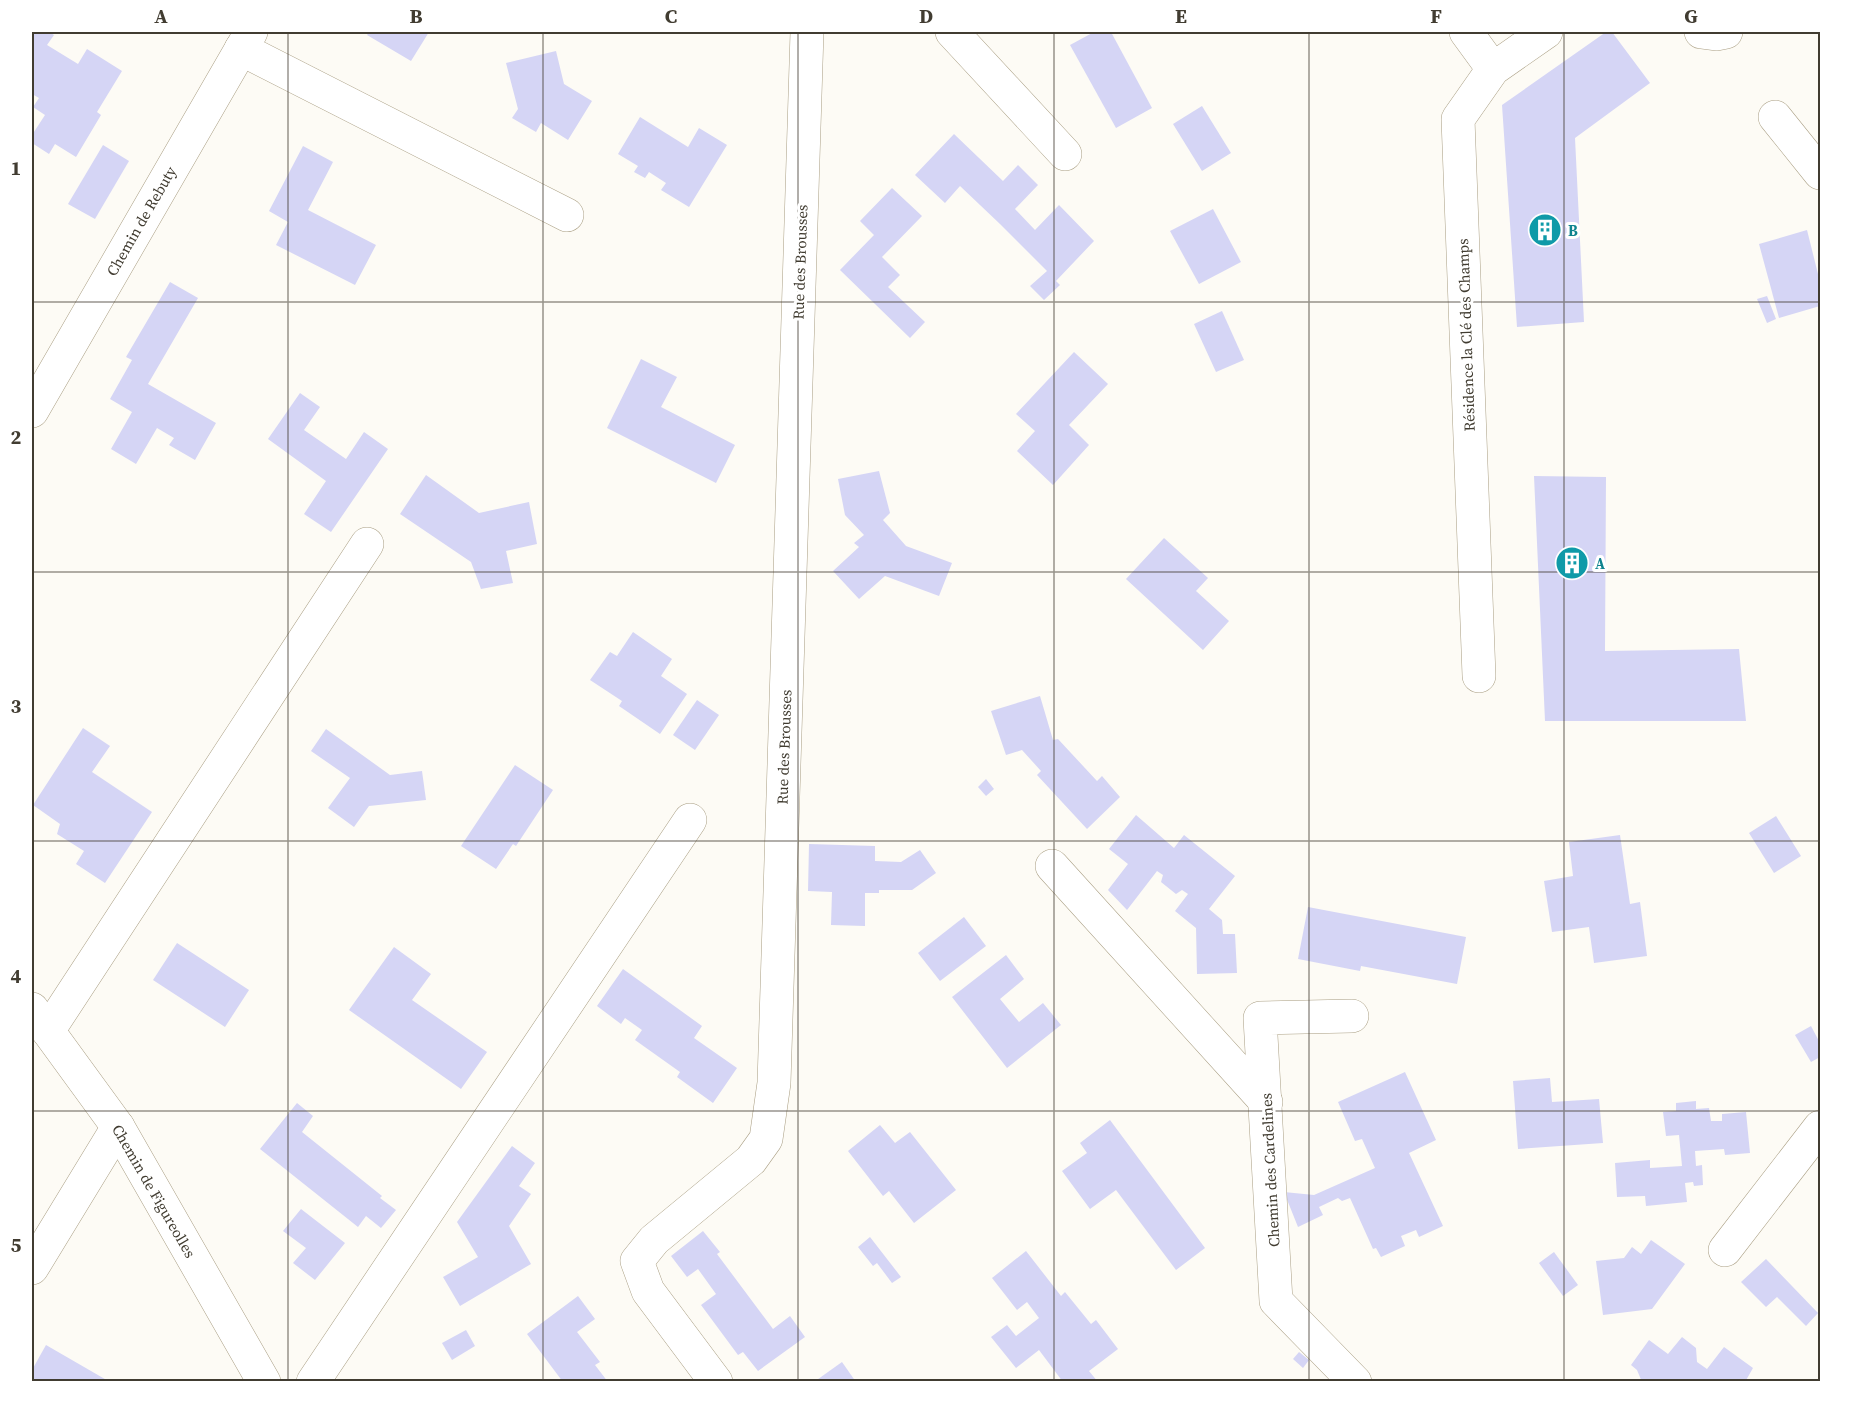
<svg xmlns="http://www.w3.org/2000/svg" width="1852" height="1413" font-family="'Source Serif 4',serif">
<rect width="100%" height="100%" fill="#fdfbf5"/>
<!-- building -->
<g fill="#d5d5f5">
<polygon points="32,32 49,32 54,35 47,45 78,64 87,49 122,71 97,112 101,115 76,157 55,144 49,154 32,143 32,135 45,115 33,107 39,98 32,94"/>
<polygon points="369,32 429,32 411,61 367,35"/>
<polygon points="1094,32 1111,32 1152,108 1116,128 1070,45"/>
<polygon points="1606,32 1612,32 1650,83 1575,138 1584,322 1517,327 1502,105"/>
<polygon points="556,51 564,84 592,101 568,140 541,123 536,132 512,118 518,109 506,63"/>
<polygon points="1202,106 1231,153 1202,171 1173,124"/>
<polygon points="640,117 688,147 699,128 727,145 689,207 661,190 666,183 649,172 645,178 634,172 638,166 618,154"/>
<polygon points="954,134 1003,181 1018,165 1038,185 1015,209 1035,230 1059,205 1094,241 1056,281 1060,285 1044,300 1030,286 1047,271 1000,224 960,186 945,203 915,175"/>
<polygon points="103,145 129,161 95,219 68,204"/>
<polygon points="303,146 333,162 308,210 376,245 355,285 276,245 288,222 269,211"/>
<polygon points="892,188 922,216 882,257 900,275 888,287 925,322 910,338 840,270 874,235 860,221"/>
<polygon points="1213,209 1241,262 1199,284 1170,231"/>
<polygon points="1807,230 1820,282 1820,306 1779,318 1759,244"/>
<polygon points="170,282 198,298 148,384 216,423 195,460 169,445 174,438 157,428 136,464 111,449 132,412 110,399 132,360 126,357"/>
<polygon points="1767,296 1776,319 1767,323 1757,299"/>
<polygon points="1222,311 1244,360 1216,372 1194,324"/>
<polygon points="1074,352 1108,384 1069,425 1089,445 1053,485 1017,451 1035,431 1016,414"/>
<polygon points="641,359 677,377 661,407 735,445 716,483 607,428"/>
<polygon points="300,393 320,407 304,430 346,459 364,432 388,449 331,532 304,514 326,481 268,439"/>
<polygon points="879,471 890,513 883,520 906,546 952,563 939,596 885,576 859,599 833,571 859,547 854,543 864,535 845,515 838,479"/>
<polygon points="426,475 479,513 529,502 537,544 506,551 513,583 481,589 471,562 400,514"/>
<polygon points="1534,476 1606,477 1605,651 1739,649 1746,721 1545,721"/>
<polygon points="1164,538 1208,578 1196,591 1229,621 1203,650 1126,579"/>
<polygon points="633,632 672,659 661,676 687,694 660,734 619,706 622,701 590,680 610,652 617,656"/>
<polygon points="1040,696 1053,740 1058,739 1097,781 1102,776 1120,797 1087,829 1037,775 1041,771 1022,750 1006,755 991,711"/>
<polygon points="697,700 719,715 695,750 673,735"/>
<polygon points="83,728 110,746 92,772 152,812 105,883 76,864 84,851 57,834 60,824 33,805"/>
<polygon points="326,729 390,775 422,771 426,800 369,806 354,827 328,808 350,778 311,751"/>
<polygon points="515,765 553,790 516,846 513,844 496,869 461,846"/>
<polygon points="986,779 994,789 986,796 978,787"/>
<polygon points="1136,815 1174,848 1184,835 1235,876 1209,909 1222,920 1223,934 1235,934 1237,973 1197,974 1196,928 1175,911 1188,894 1182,890 1176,894 1161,882 1163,875 1157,871 1127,910 1108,890 1128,864 1109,849"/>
<polygon points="1776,816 1801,856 1774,873 1749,833"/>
<polygon points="1620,835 1630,904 1640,902 1647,956 1594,963 1589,927 1552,932 1544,881 1573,876 1569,842"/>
<polygon points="809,844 875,846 875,861 901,862 920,850 936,873 912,890 879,890 879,893 865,893 865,926 831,925 832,892 808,891"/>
<polygon points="1308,907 1466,937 1457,984 1361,966 1360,971 1298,959"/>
<polygon points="964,917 986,946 940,981 918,953"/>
<polygon points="177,943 249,990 225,1027 153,980"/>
<polygon points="394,947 431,974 412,1000 487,1052 461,1089 349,1010"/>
<polygon points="1006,955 1024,979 1000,999 1019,1022 1043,1003 1061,1025 1007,1068 952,997"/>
<polygon points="623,969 702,1026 694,1038 737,1068 713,1103 677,1077 680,1072 635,1040 642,1030 625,1018 621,1024 597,1006"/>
<polygon points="1811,1026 1820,1043 1820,1057 1811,1062 1795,1035"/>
<polygon points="1405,1072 1436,1140 1409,1153 1443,1226 1419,1237 1416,1230 1401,1236 1405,1246 1381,1257 1376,1248 1373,1249 1350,1198 1342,1201 1338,1198 1319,1207 1323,1215 1298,1227 1284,1192 1314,1195 1375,1168 1362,1139 1355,1141 1338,1102"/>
<polygon points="1550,1078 1552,1102 1599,1099 1603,1143 1518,1149 1513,1081"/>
<polygon points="1696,1101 1696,1109 1709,1108 1711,1121 1722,1121 1722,1114 1746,1112 1750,1153 1725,1155 1724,1149 1695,1151 1696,1166 1702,1165 1703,1185 1694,1186 1693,1182 1685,1183 1687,1202 1646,1206 1645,1196 1617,1197 1615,1163 1650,1160 1650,1168 1682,1166 1679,1135 1666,1136 1663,1112 1676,1111 1676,1103"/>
<polygon points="297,1103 313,1116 302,1132 382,1196 380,1198 396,1210 381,1228 366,1216 358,1227 260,1149"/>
<polygon points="1110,1120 1205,1248 1176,1270 1116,1190 1090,1209 1062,1171 1087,1153 1080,1143"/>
<polygon points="880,1125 895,1143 910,1132 956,1190 914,1223 889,1191 883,1196 848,1151"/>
<polygon points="512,1146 535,1163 519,1186 531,1194 509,1226 531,1264 460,1306 443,1277 478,1257 457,1222"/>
<polygon points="301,1209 345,1243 315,1280 293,1263 306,1248 283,1231"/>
<polygon points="703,1231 720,1252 717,1254 773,1329 790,1316 805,1337 758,1371 743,1352 738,1355 701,1305 716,1294 698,1269 687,1277 671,1256"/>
<polygon points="870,1237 901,1277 892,1283 877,1263 873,1266 858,1247"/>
<polygon points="1651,1240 1685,1264 1652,1309 1603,1315 1596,1261 1624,1258 1632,1247 1641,1254"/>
<polygon points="1026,1251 1061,1296 1065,1292 1091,1324 1096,1320 1118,1349 1089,1371 1098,1382 1063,1382 1039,1350 1016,1368 991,1337 1007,1325 1016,1336 1039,1318 1027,1302 1017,1310 992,1278"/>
<polygon points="1554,1252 1578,1285 1563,1296 1539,1263"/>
<polygon points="1766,1259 1818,1313 1806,1326 1777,1297 1766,1307 1741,1282"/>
<polygon points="578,1296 595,1319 577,1332 600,1362 595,1365 608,1382 563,1382 527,1334"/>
<polygon points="466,1330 475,1346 452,1360 442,1343"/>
<polygon points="1682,1337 1696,1348 1697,1362 1707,1369 1724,1347 1753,1368 1745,1382 1642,1382 1637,1370 1631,1365 1649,1340 1668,1354"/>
<polygon points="46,1345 110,1382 32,1382 32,1370"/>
<polygon points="1299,1352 1309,1360 1303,1368 1293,1359"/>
<polygon points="842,1362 856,1382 814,1382"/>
</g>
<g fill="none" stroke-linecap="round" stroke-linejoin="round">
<defs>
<g id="street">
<polyline points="952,32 1065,154"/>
<polyline points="1466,32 1493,69"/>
<polyline points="1701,32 1716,34 1726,32"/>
<polyline points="241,49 567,215"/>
<polyline points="1775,117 1820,173"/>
<polyline points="32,411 251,32"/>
<polyline points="1479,676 1458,119 1493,69 1546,32"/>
<polyline points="1052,866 1266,1102"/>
<polyline points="32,1009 118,1127 264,1382"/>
<polyline points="1352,1016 1260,1018 1276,1301 1355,1382"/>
<polyline points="48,1031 367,544"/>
<polyline points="1725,1250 1820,1127"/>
<polyline points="32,1268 118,1127"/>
<polyline points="313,1382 690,820"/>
<polyline points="716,1382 648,1291 637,1261 654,1240 751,1160 766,1139 774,1083 807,32"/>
</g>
</defs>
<!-- street casing -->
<use href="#street" stroke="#aa9f84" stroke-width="34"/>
<!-- street -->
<use href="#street" stroke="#fff" stroke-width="33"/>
</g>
<!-- grid -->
<path fill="none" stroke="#413c31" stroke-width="1.5" stroke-opacity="0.55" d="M288 32V1382M543 32V1382M798 32V1382M1054 32V1382M1309 32V1382M1564 32V1382M32 302H1820M32 572H1820M32 841H1820M32 1111H1820"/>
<!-- icons -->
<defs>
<symbol id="building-disc" viewBox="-11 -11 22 22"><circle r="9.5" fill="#0f9aa8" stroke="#fff"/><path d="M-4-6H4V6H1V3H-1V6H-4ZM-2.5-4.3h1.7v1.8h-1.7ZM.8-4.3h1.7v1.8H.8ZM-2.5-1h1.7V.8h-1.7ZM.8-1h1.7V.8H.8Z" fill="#fff"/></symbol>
</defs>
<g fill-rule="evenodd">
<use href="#building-disc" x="1526" y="211" width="38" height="38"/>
<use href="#building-disc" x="1553" y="544" width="38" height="38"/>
</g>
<g text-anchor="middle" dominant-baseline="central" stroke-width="6" stroke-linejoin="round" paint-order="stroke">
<!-- street labels -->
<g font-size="15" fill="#413c31" stroke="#fff">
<text transform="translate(141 221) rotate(-60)">Chemin de Rebuty</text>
<text transform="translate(800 262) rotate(-88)">Rue des Brousses</text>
<text transform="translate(1466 335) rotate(-92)">Résidence la Clé des Champs</text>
<text transform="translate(784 747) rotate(-88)">Rue des Brousses</text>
<text transform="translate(1270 1170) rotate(-93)">Chemin des Cardelines</text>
<text transform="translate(154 1191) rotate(60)">Chemin de Figureolles</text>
</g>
<!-- culture labels -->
<g font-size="15" font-weight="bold" fill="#0d838f" stroke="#fff" text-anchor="start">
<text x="1568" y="230">B</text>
<text x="1595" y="563">A</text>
</g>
</g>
<!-- border -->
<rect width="1852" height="1413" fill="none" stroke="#ffffff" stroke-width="66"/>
<rect x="33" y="33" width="1786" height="1347" fill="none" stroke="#413c31" stroke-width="2"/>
<g font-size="20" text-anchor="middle" font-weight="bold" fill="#413c31">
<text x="161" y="23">A</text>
<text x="416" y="23">B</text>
<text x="671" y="23">C</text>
<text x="926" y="23">D</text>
<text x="1181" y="23">E</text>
<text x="1436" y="23">F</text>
<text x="1691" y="23">G</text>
<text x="16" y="175">1</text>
<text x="16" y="444">2</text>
<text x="16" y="713">3</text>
<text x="16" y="983">4</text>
<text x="16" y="1252">5</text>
</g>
</svg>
